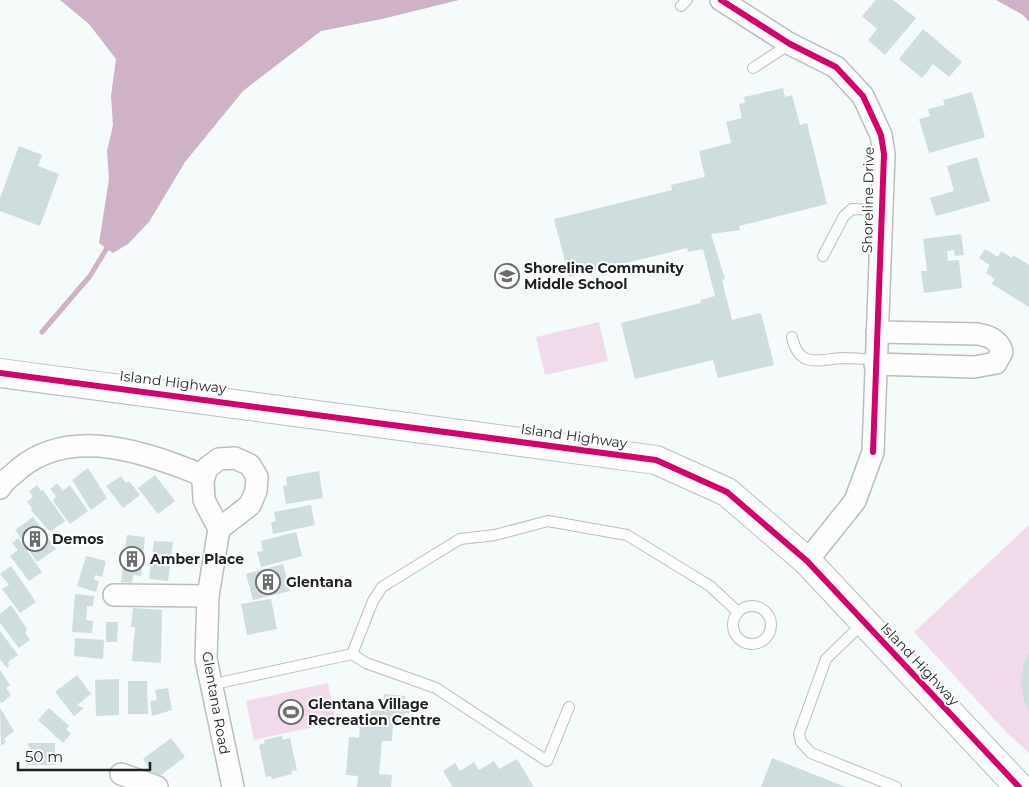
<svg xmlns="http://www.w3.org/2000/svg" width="1029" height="787" font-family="Montserrat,sans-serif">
<rect width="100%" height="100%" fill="#f5fafa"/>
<!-- green -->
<g fill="#f1dbea">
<polygon points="599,322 608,361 545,375 536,337"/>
<polygon points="1029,525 1029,753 1007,733 914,632"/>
<polygon points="328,683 336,722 254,740 246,701"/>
</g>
<!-- water -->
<g fill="#cfb2c6">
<polygon points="60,0 459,0 382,19 321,31 243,91 185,162 149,222 128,244 113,253 99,243 109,179 107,151 113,125 111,96 116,59 89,24"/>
<polygon points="996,0 1029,0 1029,22 1023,15"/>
</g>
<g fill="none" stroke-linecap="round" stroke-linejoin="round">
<!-- stream -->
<polyline stroke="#cfb2c6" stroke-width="5" points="42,332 90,276 110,243"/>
</g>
<!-- building -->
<g fill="#cfddde">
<polygon points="876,0 893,0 916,18 885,55 868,40 877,29 862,16"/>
<polygon points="923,29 962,62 949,77 933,64 922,78 899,59"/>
<polygon points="783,88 785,97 792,95 800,125 807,123 827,204 739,226 740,230 711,234 725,279 722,280 732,320 761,313 774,365 718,378 713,360 635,379 621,323 701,303 700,300 715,296 703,249 688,252 687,248 569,277 554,219 672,190 671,185 705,177 699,151 731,143 726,122 742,118 739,104 745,103 744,97"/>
<polygon points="972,92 985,137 929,153 919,119 930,116 928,109 945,105 943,100"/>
<polygon points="19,146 42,155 38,166 59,174 40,226 0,211 0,198"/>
<polygon points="977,157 990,201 936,216 930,198 954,191 947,166"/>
<polygon points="961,234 964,255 955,256 954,250 947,251 948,261 959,260 962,288 924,293 921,271 927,271 923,239"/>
<polygon points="985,249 998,257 1001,251 1012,258 1013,255 1029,265 1029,307 992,284 995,279 986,273 990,265 979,258"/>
<polygon points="88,468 107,498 91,510 72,480"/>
<polygon points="319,471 323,498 286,504 283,486 287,485 286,477"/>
<polygon points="155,475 175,501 158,514 138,488"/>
<polygon points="121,476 126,483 129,481 140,495 123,508 106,486"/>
<polygon points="57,483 63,491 70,485 88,511 70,524 53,501 56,496 50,489"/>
<polygon points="37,485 41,491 43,490 65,521 50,532 31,510 32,508 27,502 33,497 29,491"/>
<polygon points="311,505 315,525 273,534 271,523 276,521 274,512"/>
<polygon points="33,517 56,549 37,562 15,530"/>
<polygon points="296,532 302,556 261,567 257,552 263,551 261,541"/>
<polygon points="127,535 145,537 141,576 133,575 132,583 121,582"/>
<polygon points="18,538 42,572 29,581 10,556 18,550 12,543"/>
<polygon points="154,541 173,542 171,559 163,559 163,565 170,566 168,581 149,579"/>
<polygon points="86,556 106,561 102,577 95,575 94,580 99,581 96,592 77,586"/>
<polygon points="283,564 290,591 253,600 246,574"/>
<polygon points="11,566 36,602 20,613 2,589 9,585 0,574"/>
<polygon points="75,594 94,596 93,606 87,606 86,620 93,621 92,633 72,632"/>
<polygon points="271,599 277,629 247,635 241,604"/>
<polygon points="11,605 27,629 25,633 30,640 19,648 0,623 0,614"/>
<polygon points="133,608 162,610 161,663 132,661 135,627 131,627"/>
<polygon points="106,622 118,622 117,642 106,642"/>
<polygon points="0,631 18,655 8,662 9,665 7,668 0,659"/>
<polygon points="75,638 104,640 103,659 74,656"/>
<polygon points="1029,653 1029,709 1024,701 1021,683 1023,665"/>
<polygon points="0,670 10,685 6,688 11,695 2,703 0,702"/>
<polygon points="77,675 91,694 77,705 84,708 74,716 55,692"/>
<polygon points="119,679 119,715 96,716 95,680"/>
<polygon points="128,681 147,681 148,714 128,714"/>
<polygon points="168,688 172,710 152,716 150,701 157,700 155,690"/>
<polygon points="384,694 405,696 405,703 414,703 413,713 404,713 403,726 393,726 392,741 382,741 379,774 392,775 391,787 357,787 358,776 346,775 349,737 359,738 360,724 370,725 371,710 382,711"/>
<polygon points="0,708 14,731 4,739 6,742 1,746"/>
<polygon points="49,708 69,726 66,729 71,734 63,743 38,720"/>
<polygon points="282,736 283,740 290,738 297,770 291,771 292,774 272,779 271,776 266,777 259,745 265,743 264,740"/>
<polygon points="171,738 185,757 157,778 143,759"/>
<rect x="28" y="743" width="27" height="22"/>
<polygon points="772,758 846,787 761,787"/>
<polygon points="517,759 534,787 453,787 443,771 455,763 460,771 474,762 479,770 494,761 499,769"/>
</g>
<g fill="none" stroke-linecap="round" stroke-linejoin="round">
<defs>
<g id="lane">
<polyline points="681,6 687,0"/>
<polyline points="753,68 790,44"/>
<polyline points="823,256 844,216 852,209 882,210"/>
<path d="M792 337C799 370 820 359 843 358 854 358 865 359 876 360"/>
<circle cx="752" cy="625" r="19"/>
<polyline points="863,623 826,659 799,734 801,742 811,753 896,787"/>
<polyline points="352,654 366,663 436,688 547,761 569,707"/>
<polyline points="210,685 352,654 373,601 382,587 460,539 495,535 548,521 627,535 710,586 738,612"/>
</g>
<g id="street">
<polyline points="721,0 790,44 836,67 863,96 881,135 884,154 873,452 855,501 807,561"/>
<path d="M875 364 974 367 996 363 1002 352C999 340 990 336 978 334L877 332"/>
<path d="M0 488C4 480 13 475 19 469 72 425 148 453 204 476"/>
<polyline points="219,529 250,505 256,491 257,477 250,465 235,458 219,459 207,468 203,481 204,500 219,529 208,596 206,659 233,787"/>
<polyline points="114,595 208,596"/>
<polyline points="121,774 157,787"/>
</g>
<polyline id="secondary" points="0,373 656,460 727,492 807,561 1019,787"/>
</defs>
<!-- lane casing -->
<use href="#lane" stroke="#babebe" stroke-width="12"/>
<!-- street casing -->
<use href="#street" stroke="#babebe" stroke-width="24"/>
<!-- secondary casing -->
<use href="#secondary" stroke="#babebe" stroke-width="30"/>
<!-- lane -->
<use href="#lane" stroke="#fefefe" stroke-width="10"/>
<!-- street -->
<use href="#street" stroke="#fefefe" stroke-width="21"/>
<!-- secondary -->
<use href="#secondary" stroke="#fefefe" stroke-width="28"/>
<defs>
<g id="cycleway">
<polyline points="721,0 790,44 836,67 863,96 881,135 884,154 873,452"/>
<polyline points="0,373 656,460 727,492 807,561 1019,787"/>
</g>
</defs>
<!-- cycleway casing -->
<use href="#cycleway" stroke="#fff" stroke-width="9"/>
<!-- cycleway -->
<use href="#cycleway" stroke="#d6006c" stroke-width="6"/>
</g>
<!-- icons -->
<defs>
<symbol id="school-ring" viewBox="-11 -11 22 22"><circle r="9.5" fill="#fff" stroke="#696d6d" stroke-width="1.5"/><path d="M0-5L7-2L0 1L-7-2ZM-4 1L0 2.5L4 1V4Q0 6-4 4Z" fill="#696d6d"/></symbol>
<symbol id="building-ring" viewBox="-11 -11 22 22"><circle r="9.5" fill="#fff" stroke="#696d6d" stroke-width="1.5"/><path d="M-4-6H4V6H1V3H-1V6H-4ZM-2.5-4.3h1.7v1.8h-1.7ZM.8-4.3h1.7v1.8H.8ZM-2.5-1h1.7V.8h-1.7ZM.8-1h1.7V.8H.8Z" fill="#696d6d"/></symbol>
<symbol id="stadium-ring" viewBox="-11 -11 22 22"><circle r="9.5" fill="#fff" stroke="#696d6d" stroke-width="1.5"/><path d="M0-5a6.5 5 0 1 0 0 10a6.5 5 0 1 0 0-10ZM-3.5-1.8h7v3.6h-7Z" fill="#696d6d"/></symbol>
</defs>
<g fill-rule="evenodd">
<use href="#school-ring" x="493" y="262" width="28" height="28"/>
<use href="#building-ring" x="21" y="525" width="28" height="28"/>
<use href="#building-ring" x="118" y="545" width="28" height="28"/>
<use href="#building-ring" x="254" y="568" width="28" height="28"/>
<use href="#stadium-ring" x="277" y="698" width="28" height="28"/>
</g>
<g text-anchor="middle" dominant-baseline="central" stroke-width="4" stroke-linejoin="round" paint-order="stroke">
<!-- street labels -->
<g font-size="14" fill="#1e2121" stroke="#fff">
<text transform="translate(868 200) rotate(-89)">Shoreline Drive</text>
<text transform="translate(173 382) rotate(7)">Island Highway</text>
<text transform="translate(574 436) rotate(8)">Island Highway</text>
<text transform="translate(920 664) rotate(47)">Island Highway</text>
<text transform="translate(216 703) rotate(80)">Glentana Road</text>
</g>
<!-- poi labels -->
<g font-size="14" font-weight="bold" fill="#1e2121" stroke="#fff" text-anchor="start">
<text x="524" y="268">Shoreline Community<tspan x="524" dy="16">Middle School</tspan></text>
<text x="52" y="539">Demos</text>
<text x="150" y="559">Amber Place</text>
<text x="286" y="582">Glentana</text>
<text x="308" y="704">Glentana Village<tspan x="308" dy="16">Recreation Centre</tspan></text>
</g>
</g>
<!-- scale -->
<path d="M18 762v8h132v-8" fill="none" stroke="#1e2121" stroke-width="2.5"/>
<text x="25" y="762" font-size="15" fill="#1e2121" stroke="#ffffff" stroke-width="4" paint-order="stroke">50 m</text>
</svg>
